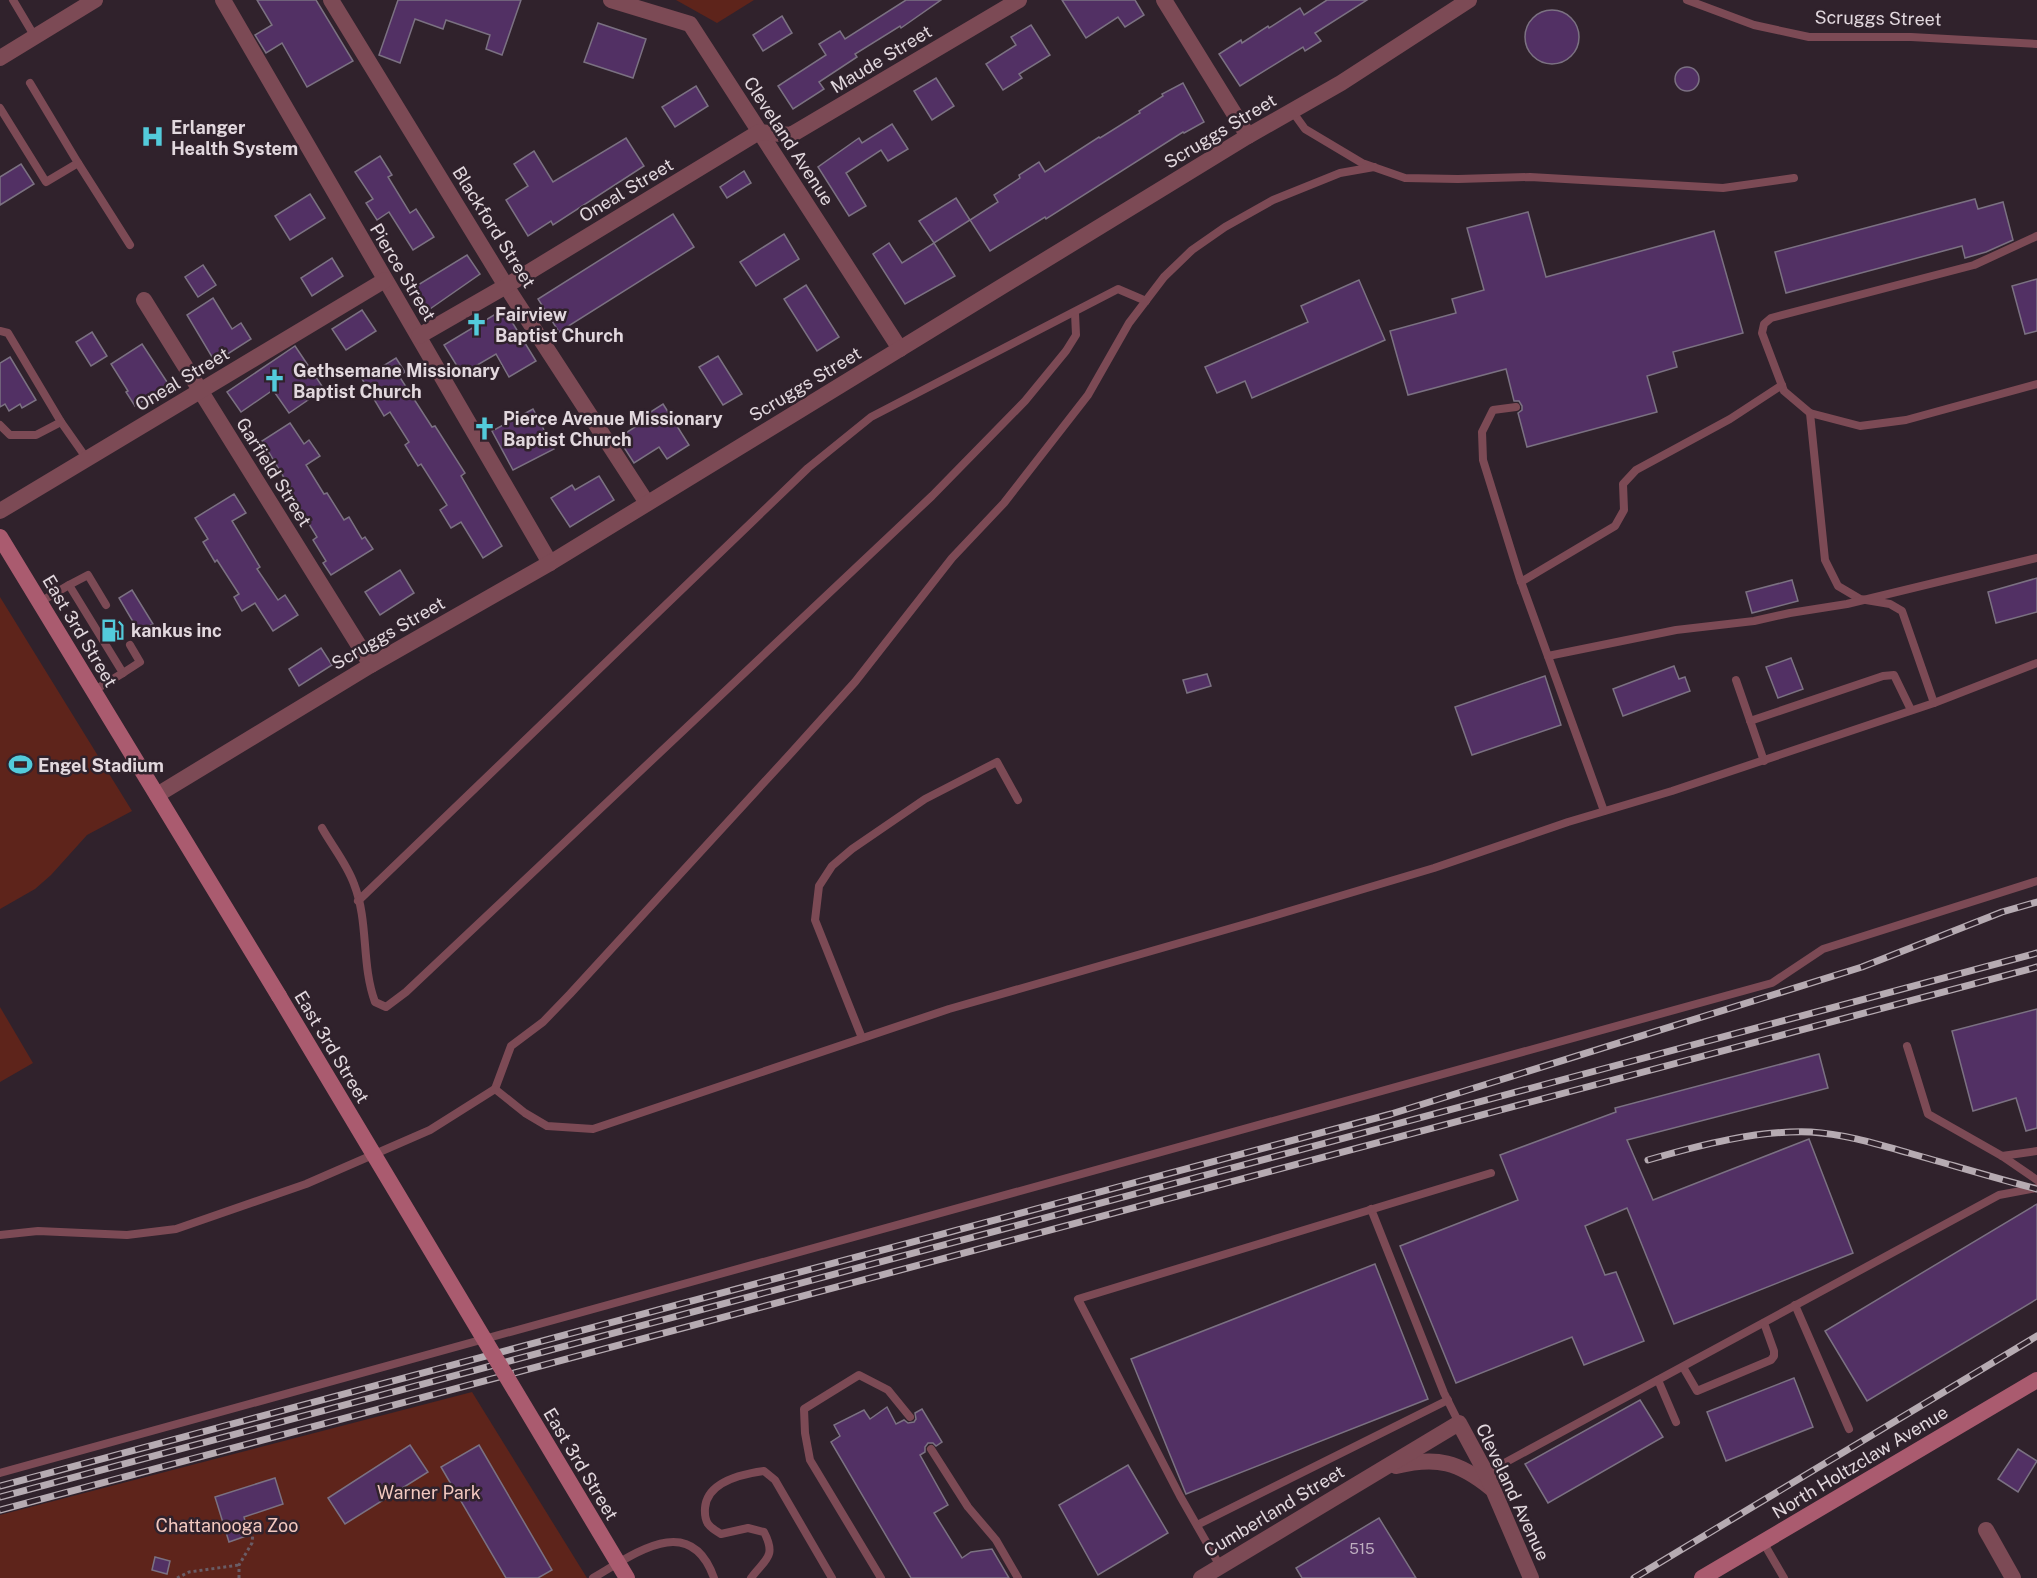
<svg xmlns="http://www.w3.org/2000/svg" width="2037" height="1578" font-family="'Public Sans',sans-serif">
<rect width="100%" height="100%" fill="#30222c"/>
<!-- green -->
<g fill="#5e241b">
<polygon points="676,0 754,0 717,23"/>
<polygon points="0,597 132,811 87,835 51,875 35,889 0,909"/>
<polygon points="0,1007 33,1063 0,1082"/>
<polygon points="472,1392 587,1578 0,1578 0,1515"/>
</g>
<!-- building -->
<g fill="#523064" stroke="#7b7182" stroke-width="1.5">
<polygon points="257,0 316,0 353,61 307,87 282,43 266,53 255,35 272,25"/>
<polygon points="398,0 521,0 502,55 486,49 490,35 446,20 443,29 415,19 400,63 379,55"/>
<polygon points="906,0 941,0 901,28 900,26 855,54 857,57 819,82 824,89 793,109 778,86 826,55 819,44 840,31 845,39"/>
<polygon points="1062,0 1135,0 1144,15 1125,27 1118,17 1086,38"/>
<polygon points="1327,0 1367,0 1315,33 1321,41 1305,51 1303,47 1240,86 1219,54 1241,40 1242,43 1268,26 1269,28 1300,8 1304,15"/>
<circle cx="1552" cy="37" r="27"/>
<polygon points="782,16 792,33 763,51 753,35"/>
<polygon points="598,23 646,39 633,78 584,62"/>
<polygon points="1031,25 1050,55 1019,74 1022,78 1003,90 986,64 1016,45 1011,37"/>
<circle cx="1687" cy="79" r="12"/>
<polygon points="936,78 954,106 932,120 914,91"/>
<polygon points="1183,83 1204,122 1184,133 1183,132 1046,219 1045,217 990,251 970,220 998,202 994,195 1020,178 1019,175 1039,162 1045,172 1099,137 1100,138 1140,113 1139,111 1163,96 1162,94"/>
<polygon points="696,86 708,106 675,127 662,107"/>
<polygon points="892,124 908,149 888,161 881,150 846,173 866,206 849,216 818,167 859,138 862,143"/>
<polygon points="626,138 644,166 553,225 551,221 528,236 506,200 528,186 514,164 534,151 553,182"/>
<polygon points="380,156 392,175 388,177 410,213 416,209 434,237 413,250 389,212 377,220 366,203 373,199 355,172"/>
<polygon points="21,164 34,184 0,205 0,177"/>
<polygon points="744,171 751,183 727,198 720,187"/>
<polygon points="310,194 325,218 290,240 275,216"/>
<polygon points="956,198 970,220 934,243 919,221"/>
<polygon points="1975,199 1978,209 2003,202 2013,240 1986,252 1965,258 1962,246 1786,293 1775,252"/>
<polygon points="1528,212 1546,277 1714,231 1743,333 1673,352 1677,367 1647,376 1657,412 1527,447 1518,413 1522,410 1522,406 1519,401 1514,401 1506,369 1408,395 1390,331 1456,313 1452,299 1484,290 1467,228"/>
<polygon points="673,214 694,247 559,332 538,299"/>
<polygon points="784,234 799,259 756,286 740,262"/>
<polygon points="889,243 902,263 934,243 955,276 905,304 873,254"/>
<polygon points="467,255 480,274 427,311 413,288"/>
<polygon points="332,258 343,276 312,296 301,278"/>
<polygon points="203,265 216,285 198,297 185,277"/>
<polygon points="2037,279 2037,331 2025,334 2012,286"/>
<polygon points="1359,280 1385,340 1252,398 1245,381 1217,393 1205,367 1308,322 1301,306"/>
<polygon points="806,285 839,337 817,351 784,299"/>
<polygon points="213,298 232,329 241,323 251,339 215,362 187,315"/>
<polygon points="504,309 536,361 509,377 496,354 462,374 444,345"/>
<polygon points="362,310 376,331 346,350 332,329"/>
<polygon points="92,332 107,356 91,366 76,342"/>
<polygon points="142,344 169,385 135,406 126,392 128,391 111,364"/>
<polygon points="295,346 324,389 289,413 273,390 241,412 227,392"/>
<polygon points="718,356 742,394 723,405 699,367"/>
<polygon points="10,357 36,400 22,408 20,404 9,411 5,404 0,407 0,363"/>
<polygon points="396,358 405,372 399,376 432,427 435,426 465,473 461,476 502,546 483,558 461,522 451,528 440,510 447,505 421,464 418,466 405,445 409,442 390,412 384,416 362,379"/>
<polygon points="663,404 689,445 667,459 659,447 634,463 618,438 643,422 641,418"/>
<polygon points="533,409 554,449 513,470 492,431"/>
<polygon points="290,423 304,444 309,440 320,456 306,465 324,494 327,493 344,520 349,517 362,539 365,537 373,549 331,575 323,563 326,561 313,540 317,537 298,506 293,509 285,495 292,491 262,441"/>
<polygon points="599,476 614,500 570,527 551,498 572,485 575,490"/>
<polygon points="234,494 246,513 232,521 260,567 257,569 278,600 285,595 298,615 273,631 255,603 242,611 234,597 239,594 217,560 215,562 203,542 208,539 195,518"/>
<polygon points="400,570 414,593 380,615 365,592"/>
<polygon points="2037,578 2037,612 1996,623 1988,592"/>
<polygon points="1792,580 1798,601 1752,613 1746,592"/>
<polygon points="132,590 153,624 139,632 119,598"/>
<polygon points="321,648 332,665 299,686 289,669"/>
<polygon points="1791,658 1803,689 1778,698 1766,667"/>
<polygon points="1674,666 1679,679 1685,677 1690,691 1623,716 1613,689"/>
<polygon points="1207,674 1211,686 1187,693 1183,680"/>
<polygon points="1545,676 1561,725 1472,755 1455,707"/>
<polygon points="2037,1009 2037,1128 2026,1131 2016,1098 1973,1111 1952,1031"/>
<polygon points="1819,1054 1828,1088 1627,1140 1653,1200 1809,1139 1853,1253 1674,1324 1627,1208 1585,1226 1605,1275 1616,1272 1644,1341 1584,1365 1572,1337 1456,1383 1400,1246 1518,1200 1500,1155 1616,1112 1615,1108"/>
<polygon points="2037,1204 2037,1299 1867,1401 1825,1331"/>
<polygon points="1375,1264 1428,1399 1186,1494 1131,1359"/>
<polygon points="1794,1378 1813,1427 1726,1461 1707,1412"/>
<polygon points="1640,1400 1663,1437 1548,1503 1525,1464"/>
<polygon points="887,1407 896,1424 904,1420 908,1423 914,1422 916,1419 915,1413 922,1409 942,1442 936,1446 933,1443 928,1443 925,1447 925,1452 920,1455 948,1505 934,1513 962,1558 971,1552 992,1549 1009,1578 911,1578 831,1442 840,1436 834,1425 864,1410 870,1419"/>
<polygon points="410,1445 428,1472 345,1524 328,1498"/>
<polygon points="479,1445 552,1570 538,1578 506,1578 441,1467"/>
<polygon points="2018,1449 2037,1461 2018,1492 1998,1479"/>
<polygon points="1128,1465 1168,1533 1098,1575 1059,1505"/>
<polygon points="275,1478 283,1504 244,1517 249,1535 229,1542 215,1497"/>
<polygon points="1379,1518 1416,1578 1302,1578 1296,1568"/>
<polygon points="155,1557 170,1561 167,1574 152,1570"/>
</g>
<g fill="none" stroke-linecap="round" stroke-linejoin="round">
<!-- path -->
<g stroke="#6a5d66" stroke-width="3" stroke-dasharray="3 3" stroke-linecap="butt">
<polyline points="177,1578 189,1572 239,1565"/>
<polyline points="239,1578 239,1565 252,1543 254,1522"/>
</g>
<!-- service -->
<g stroke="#7c4a55" stroke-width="8">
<polyline points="13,0 35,37"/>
<polyline points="1687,0 1754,25 1809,37 1911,37 2037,44"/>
<polyline points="0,108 46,182 78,163 30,83"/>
<polyline points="1292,111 1305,129 1362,163 1405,178 1458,179 1530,177 1723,188 1794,178"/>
<polyline points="78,163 130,245"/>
<polyline points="2037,236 1974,265 1771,318 1764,324 1762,333 1784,391 1810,413 1860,426 1906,420 2037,384"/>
<polyline points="0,331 8,333 61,422 87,459"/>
<polyline points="1516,407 1493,410 1482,432 1483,460 1520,579 1604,811"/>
<polyline points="1810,413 1825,560 1838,586 1860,599 1890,604 1902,611 1934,703"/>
<polyline points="0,425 10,435 36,435 61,422"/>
<polyline points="1521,582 1615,526 1624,510 1623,484 1636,470 1730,419 1782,385"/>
<polyline points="69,585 88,575 106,605"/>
<polyline points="40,602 69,585 123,673 93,691"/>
<polyline points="1548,656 1676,630 1754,621 1790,613 1847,604 2037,558"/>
<polyline points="123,673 140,662 130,645"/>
<polyline points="1736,680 1764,761"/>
<polyline points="1750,721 1883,676 1894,675 1911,710"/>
<path d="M322 828C332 846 347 864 354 884 369 922 361 964 375 1002L386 1007 406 992 932 496 1025 401 1066 351 1076 335 1075 313"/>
<polyline points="358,901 808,468 871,417 1118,289 1146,301"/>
<polyline points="862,1038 815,920 819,886 832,866 852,849 925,799 997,762 1018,800"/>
<polyline points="1907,1046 1928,1114 2002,1156 2037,1180"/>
<polyline points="495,1089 511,1046 543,1022 570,994 792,752 855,682 952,558 1004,503 1088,395 1129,323 1164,277 1192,250 1225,227 1273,200 1340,173 1374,167"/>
<polyline points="2002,1156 2037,1151"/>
<polyline points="1371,1209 1444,1393 1459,1423"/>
<polyline points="0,1235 38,1231 127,1235 176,1229 306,1184 430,1130 495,1089 525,1113 547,1126 593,1129 949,1009 1256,921 1434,868 1568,822 1672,791 1934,703 2037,663"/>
<polyline points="1795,1305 1849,1429"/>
<polyline points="1683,1367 1697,1391 1771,1360 1774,1356 1774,1351 1764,1323"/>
<polyline points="1658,1380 1676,1422"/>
<polyline points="931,1449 968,1507 996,1540 1018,1578"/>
<polyline points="0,1473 1772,983 1823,949 2037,881"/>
<polyline points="1486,1473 1999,1195 2037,1188"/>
<polyline points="1197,1525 1448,1400"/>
<polyline points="1763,1542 1784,1578"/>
<polyline points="1220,1566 1180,1496 1078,1299 1491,1173"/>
<path d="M593 1578C633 1555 690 1510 714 1578"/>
<path d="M751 1578C765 1559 777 1557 764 1532L748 1528 721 1534C709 1527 704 1523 705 1508 707 1482 742 1474 764 1471L775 1480 832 1578"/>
<polyline points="881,1578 810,1460 805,1433 804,1409 859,1375 888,1390 910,1417"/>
</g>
<!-- minor -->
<g stroke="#7c4a55" stroke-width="16">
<polyline points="223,0 550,563"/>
<polyline points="331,0 506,286 647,503"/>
<polyline points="611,0 690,24 900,349"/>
<polyline points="1164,0 1248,136"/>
<polyline points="144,300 371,665"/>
<polyline points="419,336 506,286 759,132 791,135 1019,0"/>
<polyline points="0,511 385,280"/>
<polyline points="157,795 371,665 550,563 1248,136 1341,83 1469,0"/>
<path d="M1396 1466C1437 1456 1459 1462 1491 1488"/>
<polyline points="1986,1530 2013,1578"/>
<polyline points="1201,1578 1459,1423 1486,1473 1531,1578"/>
</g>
<!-- tertiary -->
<polyline stroke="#7c4a55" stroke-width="16" points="0,58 95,0"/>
<!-- secondary -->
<g stroke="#aa5b6f" stroke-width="16">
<polyline points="0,537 279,996"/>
<polyline points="1702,1578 2037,1380"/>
</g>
<defs>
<g id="rail">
<path d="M1648 1160C1700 1145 1757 1130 1811 1132 1844 1134 1877 1144 1909 1153 1952 1165 1994 1178 2037 1189"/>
<polyline points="0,1486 1391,1114 1862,967 2002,912 2037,902"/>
<polyline points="0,1497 2037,953"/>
<polyline points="0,1510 2037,967"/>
<polyline points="1634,1578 2037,1336"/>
</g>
</defs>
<!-- rail casing -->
<use href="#rail" stroke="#b6abb2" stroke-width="7"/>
<!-- rail -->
<use href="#rail" stroke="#30222c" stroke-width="4.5" stroke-dasharray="14" stroke-linecap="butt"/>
<!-- secondary-bridge -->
<polyline stroke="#aa5b6f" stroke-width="16" points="279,996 627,1578"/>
</g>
<!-- icons -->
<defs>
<symbol id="hospital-bare" viewBox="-9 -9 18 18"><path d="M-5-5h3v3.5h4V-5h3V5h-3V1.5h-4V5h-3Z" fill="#53cbdb" stroke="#30222c" stroke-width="2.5" paint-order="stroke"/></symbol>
<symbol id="church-bare" viewBox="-9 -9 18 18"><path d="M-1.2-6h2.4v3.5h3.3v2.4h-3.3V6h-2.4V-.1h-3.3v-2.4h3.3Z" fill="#53cbdb" stroke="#30222c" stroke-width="2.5" paint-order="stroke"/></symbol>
<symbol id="fuel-bare" viewBox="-9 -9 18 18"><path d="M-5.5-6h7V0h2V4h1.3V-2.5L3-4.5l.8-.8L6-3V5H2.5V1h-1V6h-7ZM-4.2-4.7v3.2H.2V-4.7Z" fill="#53cbdb" stroke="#30222c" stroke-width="2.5" paint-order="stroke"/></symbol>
<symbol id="stadium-bare" viewBox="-9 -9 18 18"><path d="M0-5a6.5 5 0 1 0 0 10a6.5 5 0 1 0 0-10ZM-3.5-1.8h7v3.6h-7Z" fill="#53cbdb" stroke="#30222c" stroke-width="2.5" paint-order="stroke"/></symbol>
</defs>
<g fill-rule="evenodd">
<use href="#hospital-bare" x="136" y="120" width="33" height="33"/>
<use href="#church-bare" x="460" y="308" width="33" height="33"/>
<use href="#church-bare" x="258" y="364" width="33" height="33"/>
<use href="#church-bare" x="468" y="412" width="33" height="33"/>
<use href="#fuel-bare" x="96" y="614" width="33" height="33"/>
<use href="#stadium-bare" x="4" y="748" width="33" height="33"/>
</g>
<g text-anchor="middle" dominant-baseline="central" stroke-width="5" stroke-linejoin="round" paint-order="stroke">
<!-- number labels -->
<g font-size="15" fill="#beaec0">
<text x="1362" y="1548">515</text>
</g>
<!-- street labels -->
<g font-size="18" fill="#e2d8de" stroke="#30222c">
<text transform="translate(1878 18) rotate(1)">Scruggs Street</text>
<text transform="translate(881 59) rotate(-31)">Maude Street</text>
<text transform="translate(1220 131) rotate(-31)">Scruggs Street</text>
<text transform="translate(789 141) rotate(57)">Cleveland Avenue</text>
<text transform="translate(626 190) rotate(-31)">Oneal Street</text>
<text transform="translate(494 227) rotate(58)">Blackford Street</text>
<text transform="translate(403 272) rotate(59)">Pierce Street</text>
<text transform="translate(182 379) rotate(-31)">Oneal Street</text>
<text transform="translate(805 384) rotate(-31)">Scruggs Street</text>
<text transform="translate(274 472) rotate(58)">Garfield Street</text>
<text transform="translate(80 631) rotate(59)">East 3rd Street</text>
<text transform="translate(388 633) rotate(-30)">Scruggs Street</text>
<text transform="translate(332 1047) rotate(59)">East 3rd Street</text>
<text transform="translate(1860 1462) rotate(-31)">North Holtzclaw Avenue</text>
<text transform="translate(581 1464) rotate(59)">East 3rd Street</text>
<text transform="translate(1513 1492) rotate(65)">Cleveland Avenue</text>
<text transform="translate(1274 1511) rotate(-31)">Cumberland Street</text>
</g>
<!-- poi labels -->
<g font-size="18" font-weight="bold" fill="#e2d8de" stroke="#30222c" text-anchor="start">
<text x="171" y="127">Erlanger<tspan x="171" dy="21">Health System</tspan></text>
<text x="495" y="314">Fairview<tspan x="495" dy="21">Baptist Church</tspan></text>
<text x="293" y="370">Gethsemane Missionary<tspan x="293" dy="21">Baptist Church</tspan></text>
<text x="503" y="418">Pierce Avenue Missionary<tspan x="503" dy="21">Baptist Church</tspan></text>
<text x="131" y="630">kankus inc</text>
<text x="38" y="765">Engel Stadium</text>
</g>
<!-- park labels -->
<g font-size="18" fill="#f2c8bf" stroke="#30222c">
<text x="429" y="1492">Warner Park</text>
<text x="227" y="1525">Chattanooga Zoo</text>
</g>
</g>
</svg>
